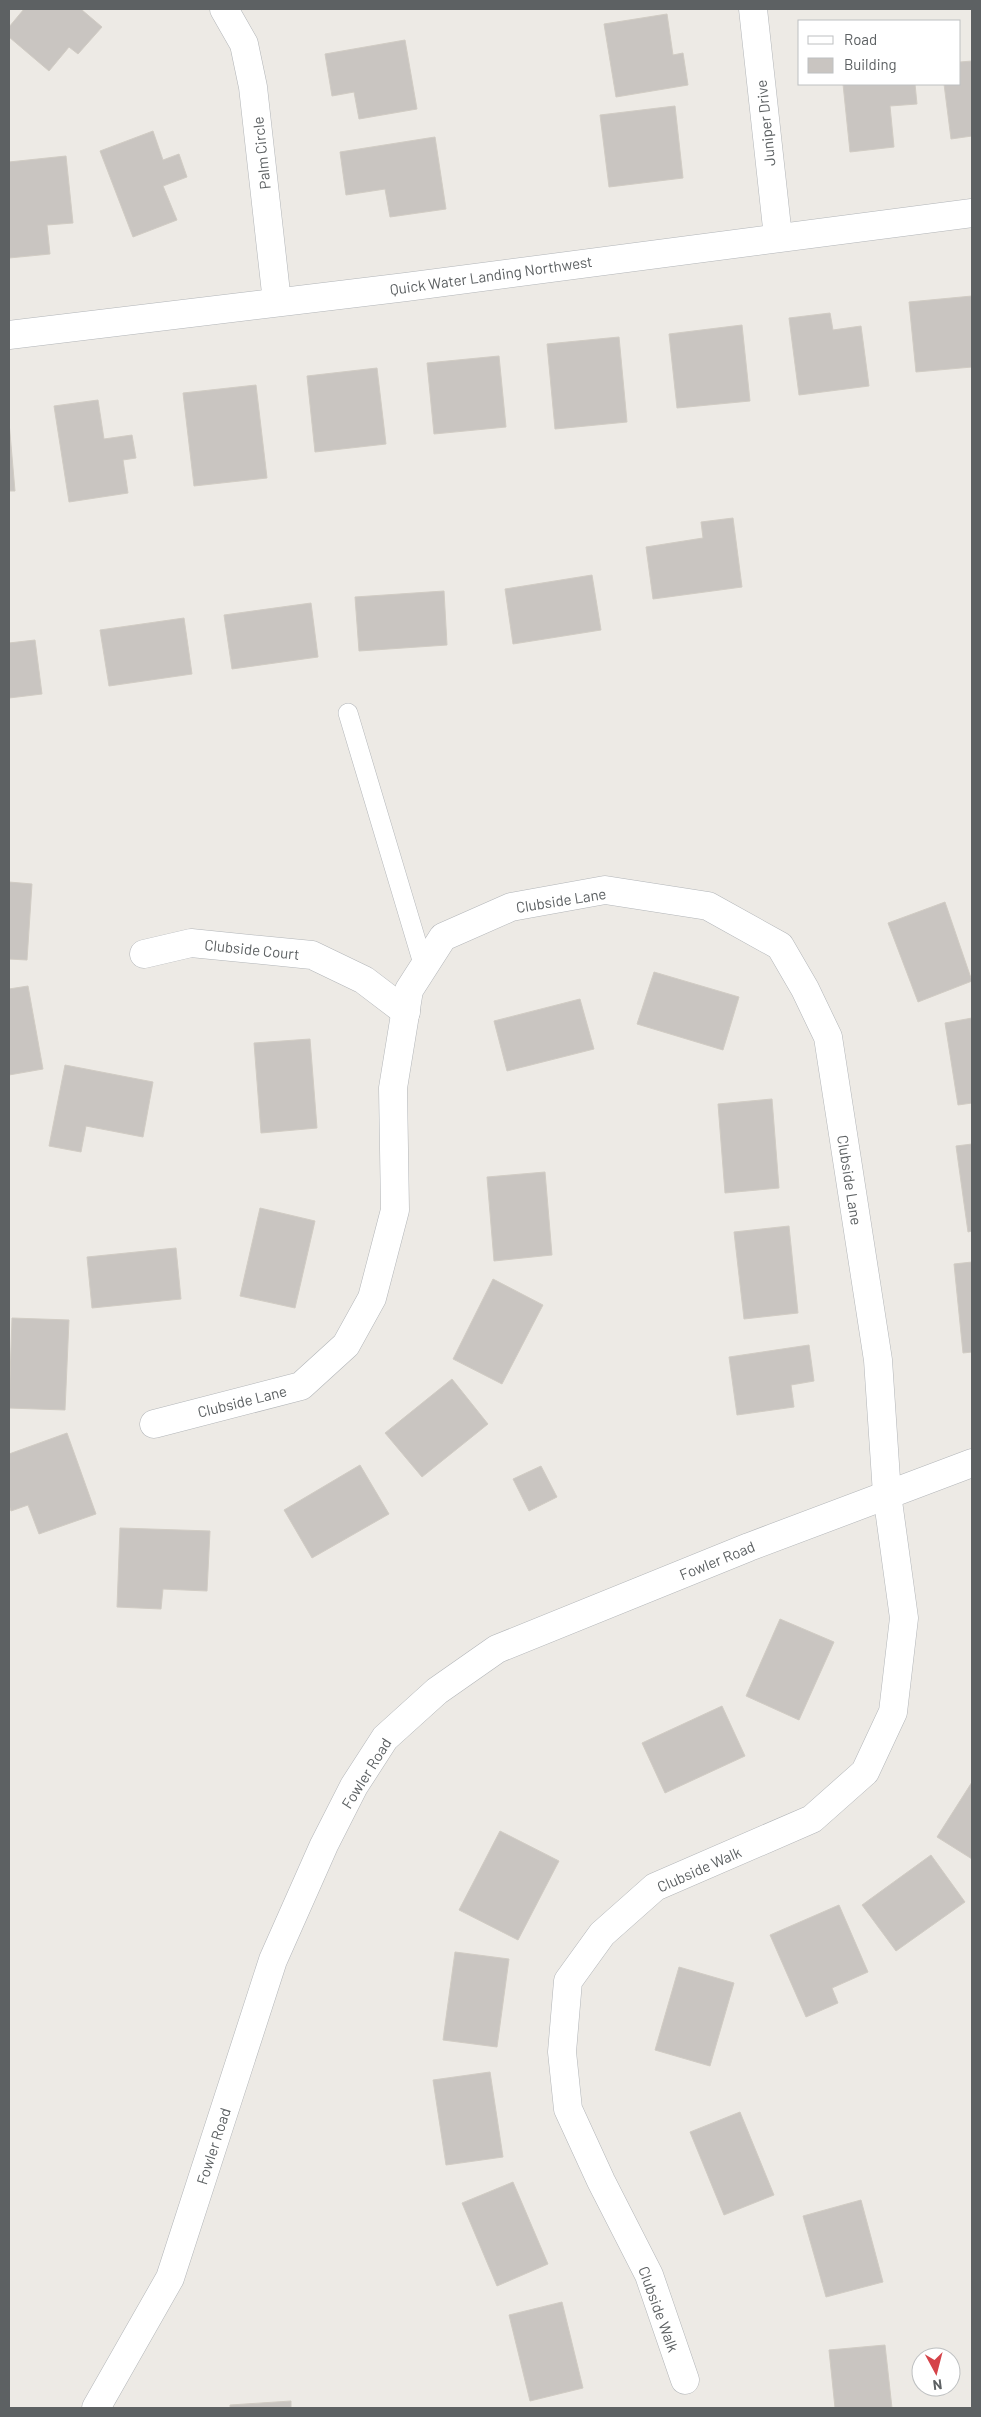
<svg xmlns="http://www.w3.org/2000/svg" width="981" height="2417" font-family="Barlow,sans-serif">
<rect width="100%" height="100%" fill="#edeae5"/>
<!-- building -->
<g fill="#c9c5c1" stroke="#d1ccc4">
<polygon points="24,9 83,9 82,10 102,27 78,54 69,47 49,71 9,37 9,27"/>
<polygon points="667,14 673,55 683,53 688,85 616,97 604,24"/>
<polygon points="405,40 417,109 359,119 354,92 332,96 325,54"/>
<polygon points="972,61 972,136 951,139 944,84 960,84 960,62"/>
<polygon points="843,84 915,84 917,104 890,106 894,147 850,152"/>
<polygon points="675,106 683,178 609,187 600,115"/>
<polygon points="153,131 163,160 179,154 187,177 163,186 177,220 133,237 100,151"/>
<polygon points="435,137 446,209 390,217 385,189 346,195 340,152"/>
<polygon points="66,156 73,223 47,225 50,254 9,258 9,162"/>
<polygon points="972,296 972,367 916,372 909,302"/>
<polygon points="830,313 833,330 861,326 869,386 799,395 789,318"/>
<polygon points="742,325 750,401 677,408 669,334"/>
<polygon points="619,337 627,422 555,429 547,344"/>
<polygon points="499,356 506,427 434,434 427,363"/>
<polygon points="377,368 386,444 315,452 307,376"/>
<polygon points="256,385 267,478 194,486 183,393"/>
<polygon points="98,400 104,439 132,435 136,458 123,460 128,493 69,502 54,406"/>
<polygon points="9,422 15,491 9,491"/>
<polygon points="733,518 742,587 653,599 646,547 703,538 701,522"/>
<polygon points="592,575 601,630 513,644 505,589"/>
<polygon points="444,591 447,645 359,651 355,597"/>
<polygon points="311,603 318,657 232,669 224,615"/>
<polygon points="184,618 192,674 109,686 100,630"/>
<polygon points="35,640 42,694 9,698 9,643"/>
<polygon points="9,882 32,884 27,960 9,959"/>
<polygon points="945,902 972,981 918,1002 888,923"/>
<polygon points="654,972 739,997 723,1050 637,1024"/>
<polygon points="28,986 43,1069 9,1075 9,989"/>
<polygon points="580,999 594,1049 507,1071 494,1021"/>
<polygon points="972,1018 972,1103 958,1105 945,1023"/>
<polygon points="310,1039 317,1128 261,1133 254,1043"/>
<polygon points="65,1065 153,1082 143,1137 86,1126 81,1152 49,1146"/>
<polygon points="772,1099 779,1188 725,1193 718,1104"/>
<polygon points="972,1144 972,1231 968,1232 956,1146"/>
<polygon points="545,1172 552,1255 494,1261 487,1177"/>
<polygon points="260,1208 315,1221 295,1308 240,1296"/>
<polygon points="789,1226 798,1313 744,1319 734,1232"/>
<polygon points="176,1248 181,1299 92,1308 87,1257"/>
<polygon points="972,1262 972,1352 963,1353 954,1264"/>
<polygon points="493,1279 543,1305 502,1384 453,1359"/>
<polygon points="12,1318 69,1320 65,1410 9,1408"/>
<polygon points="809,1345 814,1381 791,1385 794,1407 737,1415 729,1357"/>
<polygon points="452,1379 488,1424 422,1477 385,1433"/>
<polygon points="67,1433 96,1514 39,1534 28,1505 11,1511 9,1505 9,1454"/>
<polygon points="360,1465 389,1514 312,1558 284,1510"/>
<polygon points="541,1466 557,1497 529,1511 513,1479"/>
<polygon points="120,1528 210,1531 207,1591 163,1589 161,1609 117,1607"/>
<polygon points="780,1619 834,1642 799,1720 746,1696"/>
<polygon points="722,1706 745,1756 665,1793 642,1743"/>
<polygon points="972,1782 972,1859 937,1837"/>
<polygon points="500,1831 559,1861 518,1940 459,1910"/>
<polygon points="931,1855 965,1902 896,1951 862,1905"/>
<polygon points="839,1905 868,1972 832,1988 838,2003 806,2017 770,1935"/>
<polygon points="455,1952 509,1959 497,2047 443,2040"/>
<polygon points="679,1967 734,1983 710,2066 655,2050"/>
<polygon points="490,2072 503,2157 446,2165 433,2080"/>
<polygon points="740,2112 774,2195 724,2215 690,2132"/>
<polygon points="513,2182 548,2264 497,2286 462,2203"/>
<polygon points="861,2200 883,2282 826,2297 803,2216"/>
<polygon points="562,2302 583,2388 530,2401 509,2315"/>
<polygon points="885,2345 892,2408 835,2408 829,2350"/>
<polygon points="291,2401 291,2408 230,2408 230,2405"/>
</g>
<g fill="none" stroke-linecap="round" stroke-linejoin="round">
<defs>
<polyline id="lane" points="348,713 424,967"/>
<g id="street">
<polyline points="224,9 244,44 253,87 277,302"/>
<polyline points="753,9 778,237"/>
<polyline points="9,335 406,287 972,213"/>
<polyline points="144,954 191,943 312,955 364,980 406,1012"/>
<polyline points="154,1424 301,1386 346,1345 372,1298 395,1210 393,1088 409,990 443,937 511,907 605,890 708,906 780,946 805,989 828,1037 878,1360 887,1494 904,1618 893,1712 865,1772 812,1819 655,1887 602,1934 568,1981 562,2052 568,2109 601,2181 649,2275 685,2380"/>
<polyline points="96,2408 170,2278 273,1960 324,1845 354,1786 385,1738 437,1691 497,1649 749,1547 972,1463"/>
</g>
</defs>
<!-- lane casing -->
<use href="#lane" stroke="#b2b5b8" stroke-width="20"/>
<!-- street casing -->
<use href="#street" stroke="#b2b5b8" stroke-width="29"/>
<!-- lane -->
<use href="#lane" stroke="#fff" stroke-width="19"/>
<!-- street -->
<use href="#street" stroke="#fff" stroke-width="28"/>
</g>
<g text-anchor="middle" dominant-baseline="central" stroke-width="4" stroke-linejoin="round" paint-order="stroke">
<!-- street labels -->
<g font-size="15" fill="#5d6163" stroke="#fff">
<text transform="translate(765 123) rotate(-96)">Juniper Drive</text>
<text transform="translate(261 153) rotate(-96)">Palm Circle</text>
<text transform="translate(491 275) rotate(-8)">Quick Water Landing Northwest</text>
<text transform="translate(561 900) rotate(-9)">Clubside Lane</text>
<text transform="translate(252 949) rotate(6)">Clubside Court</text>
<text transform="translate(850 1180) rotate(81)">Clubside Lane</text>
<text transform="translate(242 1401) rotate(-14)">Clubside Lane</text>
<text transform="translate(717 1560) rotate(-22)">Fowler Road</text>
<text transform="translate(366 1773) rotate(-58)">Fowler Road</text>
<text transform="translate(699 1869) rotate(-24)">Clubside Walk</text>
<text transform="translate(213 2146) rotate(-72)">Fowler Road</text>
<text transform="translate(659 2309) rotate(70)">Clubside Walk</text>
</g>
</g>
<!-- border -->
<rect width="981" height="2417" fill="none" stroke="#5d6163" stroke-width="20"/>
<!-- legend -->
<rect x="798" y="20" width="162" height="65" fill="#ffffff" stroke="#bec0c1"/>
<rect x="808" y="36" width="25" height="8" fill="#ffffff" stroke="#bec0c1"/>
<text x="844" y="45" font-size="15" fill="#5d6163">Road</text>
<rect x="808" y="58" width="25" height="15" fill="#c9c5c1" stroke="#bec0c1"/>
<text x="844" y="70" font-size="15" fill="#5d6163">Building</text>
<!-- north arrow -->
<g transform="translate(936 2372) rotate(173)"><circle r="24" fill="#ffffff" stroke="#bec0c1"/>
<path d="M0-4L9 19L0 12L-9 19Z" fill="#d54349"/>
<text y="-8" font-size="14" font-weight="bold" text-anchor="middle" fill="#5d6163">N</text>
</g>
</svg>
